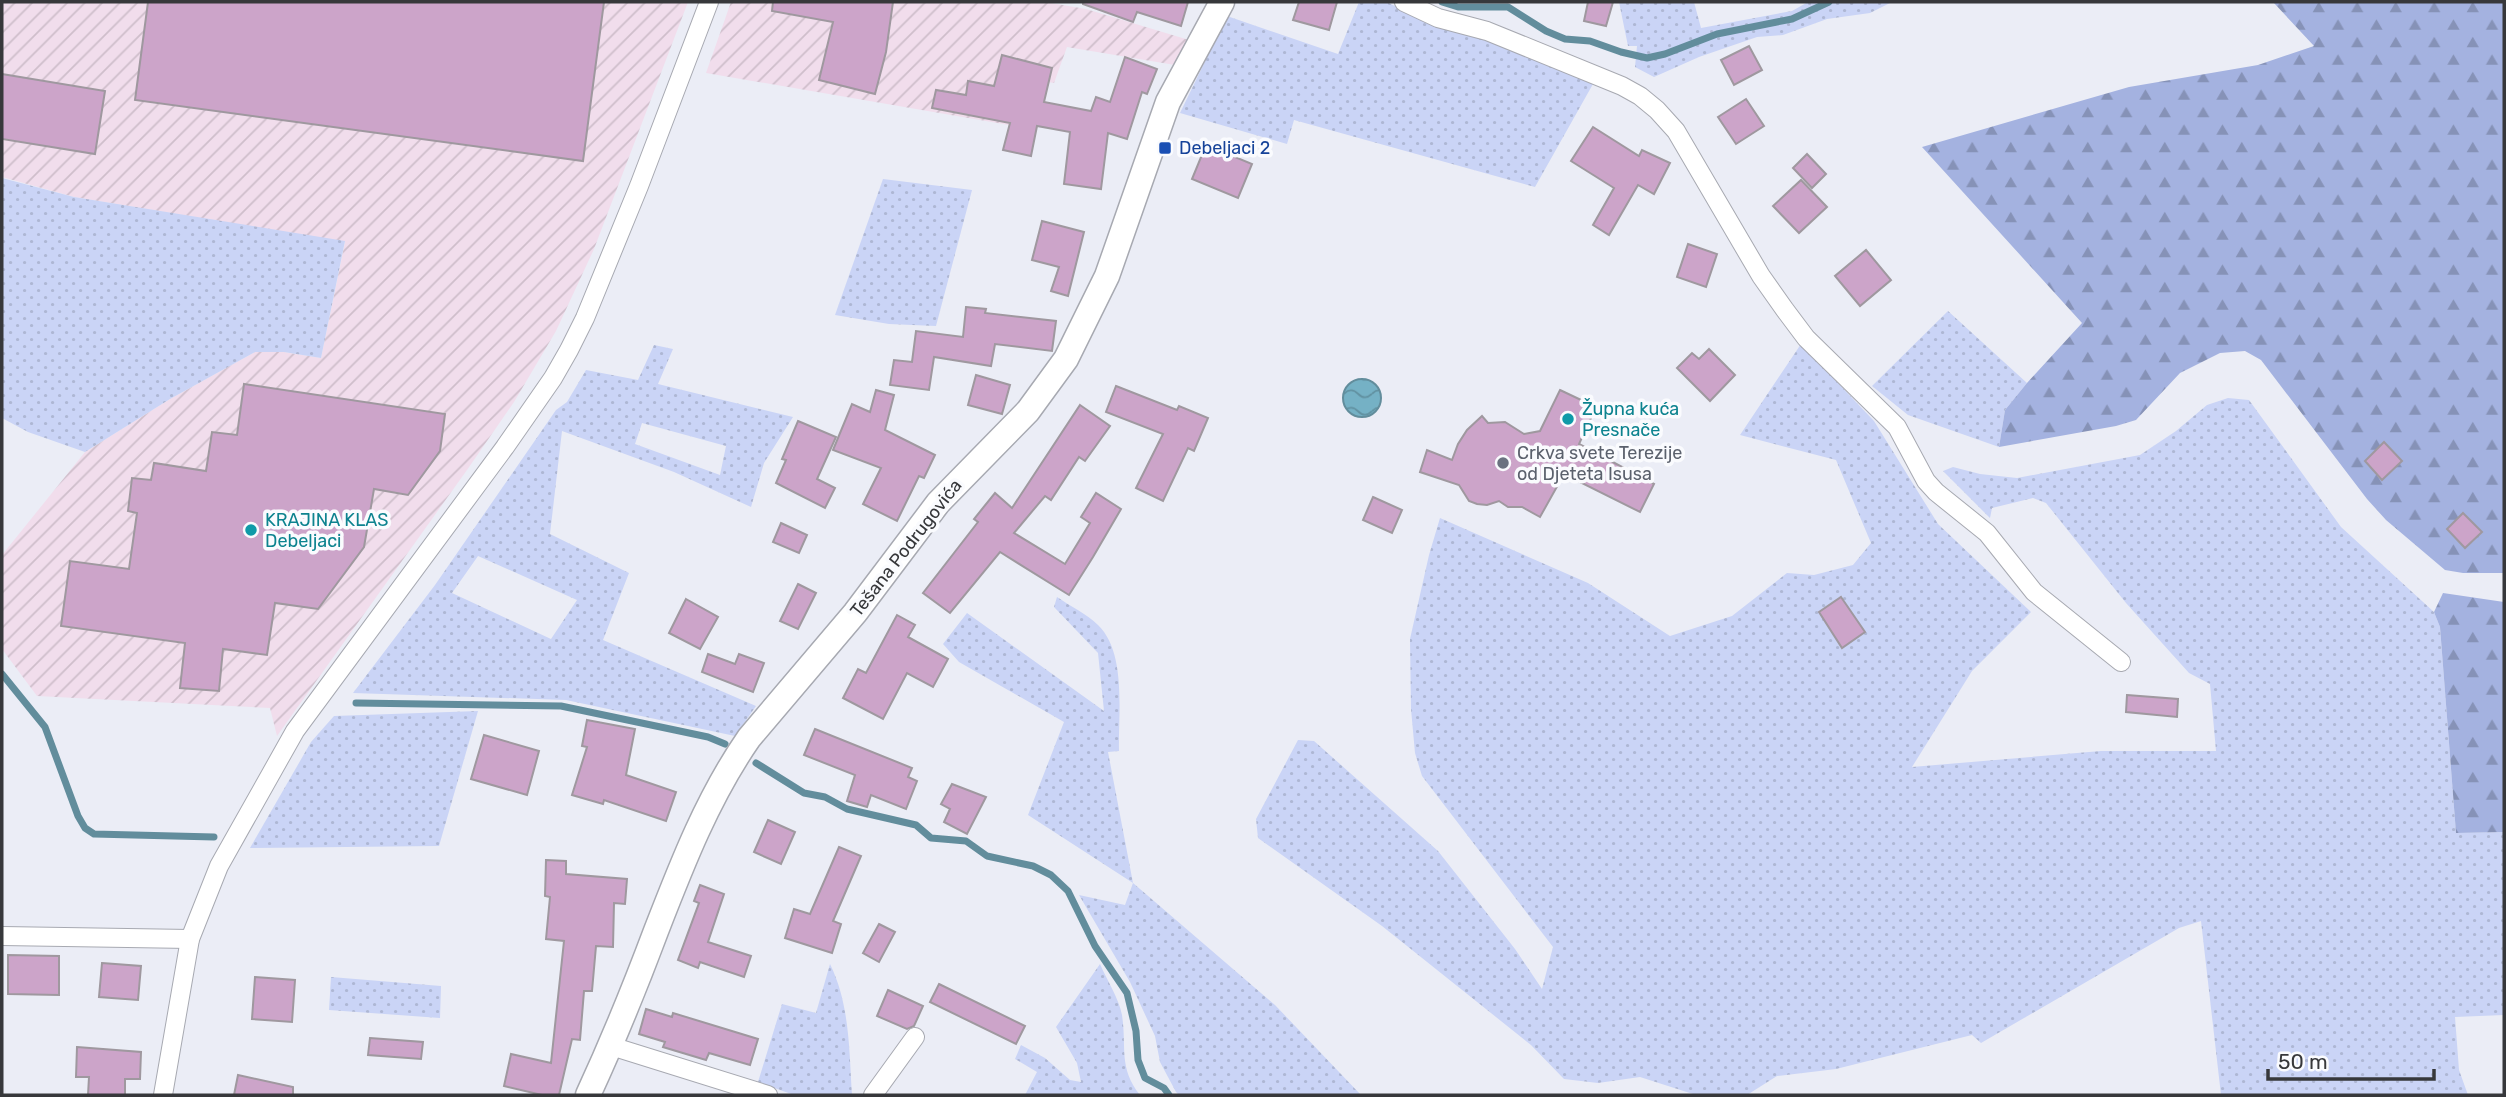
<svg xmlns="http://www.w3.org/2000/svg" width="2506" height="1097" font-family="Rubik,sans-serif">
<defs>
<pattern id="industrial-furrows" width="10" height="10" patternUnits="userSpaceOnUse" patternTransform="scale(1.75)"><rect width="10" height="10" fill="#f1ddec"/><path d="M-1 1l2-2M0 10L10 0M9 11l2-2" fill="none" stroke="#cfbecb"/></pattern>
<pattern id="grass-dots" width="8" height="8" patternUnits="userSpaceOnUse" patternTransform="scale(1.75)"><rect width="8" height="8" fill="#cad4f6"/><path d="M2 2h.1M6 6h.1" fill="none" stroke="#aeb7d4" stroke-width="1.8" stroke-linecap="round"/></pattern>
<pattern id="forest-firs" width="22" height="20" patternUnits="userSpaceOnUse" patternTransform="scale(1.75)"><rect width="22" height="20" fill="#a4b2e0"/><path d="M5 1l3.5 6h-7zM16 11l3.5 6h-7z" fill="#8692b7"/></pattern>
<pattern id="water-waves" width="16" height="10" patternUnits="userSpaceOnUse" patternTransform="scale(1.75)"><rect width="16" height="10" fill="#75b1c5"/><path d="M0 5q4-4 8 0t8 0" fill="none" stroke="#6191a1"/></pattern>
</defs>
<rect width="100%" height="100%" fill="#ebedf6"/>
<!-- industrial -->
<g fill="url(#industrial-furrows)">
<polygon points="2,2 688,2 594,249 556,331 514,402 467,470 277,736 270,708 37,696 2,649 2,555 85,452 170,399 255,352 284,352 321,358 345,242 74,197 2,177"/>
<polygon points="731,2 1045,2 1086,9 1189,40 1175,65 1067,47 1054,83 1018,77 1009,125 706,73"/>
</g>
<!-- grass -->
<g fill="url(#grass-dots)" fill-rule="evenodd">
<polygon points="1359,2 1387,2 1424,21 1499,43 1593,84 1535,187 1294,120 1287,144 1180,113 1227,16 1338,54"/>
<polygon points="1619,2 1694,2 1701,28 1792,11 1808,2 1892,2 1870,13 1827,19 1783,35 1757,37 1699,57 1654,77 1635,67 1637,46 1628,46"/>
<polygon points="2,178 74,197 345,241 321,358 284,352 255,352 170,399 85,452 28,432 2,418"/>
<polygon points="883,179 972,190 936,326 889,324 835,315"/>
<polygon points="1948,311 2027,383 2005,410 1999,447 1908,415 1872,386"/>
<polygon points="1801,344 1874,421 1938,524 2031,612 1972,671 1912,767 2101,751 2216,751 2210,684 2189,673 2126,603 2046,503 2033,498 1992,508 1990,518 1943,471 1953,467 1980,474 2017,478 2140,455 2176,431 2207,405 2228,398 2249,400 2341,527 2434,612 2440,627 2456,833 2504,832 2504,1015 2455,1017 2459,1070 2468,1095 2221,1095 2201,921 2179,928 1981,1043 1972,1035 1836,1069 1777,1076 1747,1095 1696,1095 1640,1077 1598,1083 1564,1079 1531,1045 1382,926 1258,838 1256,819 1298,740 1314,741 1438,851 1515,949 1542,989 1553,947 1422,776 1415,753 1411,709 1410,639 1429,555 1440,518 1588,583 1670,636 1732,616 1787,573 1814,575 1853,565 1871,543 1836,460 1740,435"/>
<path d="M654 345 673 349 658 384 793 417 764 463 751 507 674 472 562 431 550 534 629 573 603 640 756 706 735 736 566 700 353 693 435 585 556 410 567 402 586 370 638 380ZM642 423 726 446 720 475 635 444ZM478 556 577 600 551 639 452 593Z"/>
<path d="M1057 597C1070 606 1087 614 1098 625 1127 653 1118 714 1119 751L1108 752 1133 883 1275 1005 1361 1095H1179L1176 1092 1160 1062 1155 1036 1130 982 1079 895 1125 905 1133 883 1028 815 1064 722 959 662 943 644 967 613 1104 711 1098 653 1054 607Z"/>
<polygon points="478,711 439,846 250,848 311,742 334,716"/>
<path d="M830 964C850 1005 849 1050 852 1095H794L758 1082 782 1004 816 1013Z"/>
<path d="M1100 964C1107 980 1119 999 1122 1015 1127 1048 1118 1067 1140 1095H1025L1037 1072 1015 1059 1021 1045 1045 1058 1070 1080 1081 1082 1077 1063 1056 1027Z"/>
<polygon points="331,977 441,986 440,1018 329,1010"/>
</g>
<!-- forest -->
<g fill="url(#forest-firs)">
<polygon points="2273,2 2504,2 2504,573 2463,573 2445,570 2386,520 2367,499 2261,360 2245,351 2220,353 2180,373 2136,420 2116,426 1999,447 2005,410 2027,383 2082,323 1922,147 2129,87 2258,65 2314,46"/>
<polygon points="2443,593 2504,602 2504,832 2456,833 2440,627 2434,612"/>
</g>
<!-- water -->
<circle fill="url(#water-waves)" stroke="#628d9c" stroke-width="2" cx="1362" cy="398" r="19"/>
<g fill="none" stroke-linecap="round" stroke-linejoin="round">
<!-- stream -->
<g stroke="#628d9c" stroke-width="7">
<polyline points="1442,2 1458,7 1508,7 1546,31 1565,39 1590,41 1621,52 1647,58 1665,54 1717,34 1792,19 1829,2"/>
<polyline points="2,674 45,727 78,816 85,828 94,834 214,837"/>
<polyline points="356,703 561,706 708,737 725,744"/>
<polyline points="756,763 804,793 825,797 847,809 916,825 931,838 966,841 987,856 1033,866 1051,875 1068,891 1095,946 1127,993 1136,1031 1138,1060 1145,1078 1164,1088 1169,1095"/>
</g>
</g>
<!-- building -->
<g fill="#cca4c9" stroke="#9f989f" stroke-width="2">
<polygon points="148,2 604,2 583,161 135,100"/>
<polygon points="773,2 893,2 886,52 875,94 819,80 833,22 772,11"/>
<polygon points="1083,2 1188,2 1181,26 1137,12 1133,22 1083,4"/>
<polygon points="1299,2 1337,2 1329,30 1293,20"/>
<polygon points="1588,2 1613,2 1606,26 1584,21"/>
<polygon points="1749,46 1762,70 1734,85 1721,60"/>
<polygon points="1002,55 1052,68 1044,102 1091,111 1096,97 1110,102 1125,57 1157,69 1147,94 1142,92 1127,139 1108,133 1101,189 1064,184 1070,132 1037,126 1031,156 1003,150 1010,123 932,108 936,90 966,95 968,81 994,86"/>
<polygon points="2,74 105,91 95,154 2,139"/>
<polygon points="1746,99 1764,126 1736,144 1718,117"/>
<polygon points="1593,127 1639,156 1642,150 1670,163 1654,194 1638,185 1609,235 1593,225 1614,188 1571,161"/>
<polygon points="1206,145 1252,164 1238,198 1192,179"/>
<polygon points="1807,154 1826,174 1812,188 1793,168"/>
<polygon points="1801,180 1827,207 1799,233 1773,206"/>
<polygon points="1042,221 1084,232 1068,296 1051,291 1059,267 1032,260"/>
<polygon points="1688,244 1717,254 1706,287 1677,277"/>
<polygon points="1866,250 1891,280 1860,306 1835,276"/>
<polygon points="966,307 986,309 985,313 1056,321 1052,351 995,344 991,366 934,357 929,390 890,385 894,360 912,362 916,331 963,337"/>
<polygon points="1709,349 1735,375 1710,401 1677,368 1692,353 1699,359"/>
<polygon points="976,375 1010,385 1002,414 968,405"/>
<polygon points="244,384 445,414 440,451 408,495 374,489 364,547 318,609 275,603 267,655 223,649 219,691 180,688 185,643 61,626 70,561 129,569 137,513 128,511 132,478 151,480 154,463 206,471 212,432 237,435"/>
<polygon points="1116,386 1177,410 1179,406 1208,418 1194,451 1188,448 1163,501 1136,488 1163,434 1106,412"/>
<polygon points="876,390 894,395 885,430 935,455 924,478 919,476 897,521 863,504 881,468 833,450 852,404 870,412"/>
<polygon points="1560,390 1596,407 1579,444 1654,484 1640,512 1564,474 1540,517 1522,507 1508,507 1499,501 1487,505 1477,504 1469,501 1459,485 1420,472 1427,450 1452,460 1458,444 1467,430 1482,416 1488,423 1505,422 1524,434 1540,431"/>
<polygon points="1080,405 1110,426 1085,461 1079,457 1051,500 1045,496 1014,533 1065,564 1090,523 1081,517 1096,493 1121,509 1093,557 1069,595 1000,552 950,613 923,593 978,522 974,519 995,493 1012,508"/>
<polygon points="798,421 836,437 817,479 835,488 825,508 776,483 786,460 782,459"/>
<polygon points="2384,442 2402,461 2382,480 2365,461"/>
<polygon points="1373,497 1402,510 1392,533 1363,520"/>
<polygon points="2463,513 2482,532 2465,548 2447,529"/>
<polygon points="781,523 807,535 799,553 773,542"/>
<polygon points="798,584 816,593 798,629 780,621"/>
<polygon points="1841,597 1865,632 1842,648 1819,612"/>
<polygon points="686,599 718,617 700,649 669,633"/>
<polygon points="897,615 915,625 908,637 948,659 933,687 907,673 883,719 843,698 858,669 866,673"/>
<polygon points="708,654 735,664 739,654 764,663 753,692 702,672"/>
<polygon points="2127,695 2178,699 2177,717 2126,712"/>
<polygon points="587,720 635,729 626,775 676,792 666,821 604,800 603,804 572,795 587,747 582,746"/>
<polygon points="815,729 912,768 908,777 917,781 906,809 871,795 867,807 847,801 855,775 804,755"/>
<polygon points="484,735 539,751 527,795 471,779"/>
<polygon points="952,784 986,797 967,834 944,822 950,809 941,804"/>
<polygon points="768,820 795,832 781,864 754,852"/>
<polygon points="839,847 861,856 833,921 841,924 832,953 785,938 794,909 810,914"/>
<polygon points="546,860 566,861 566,874 627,879 625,904 614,903 613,947 596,946 592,991 584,991 580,1040 572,1039 559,1095 542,1095 504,1086 511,1054 551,1063 564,941 546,939 550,897 545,896"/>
<polygon points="700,885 724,894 708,942 751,956 744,977 700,962 698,968 678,960 699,903 694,901"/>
<polygon points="879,924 895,932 879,962 863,953"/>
<polygon points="8,955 59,956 59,995 8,994"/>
<polygon points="102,963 141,966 138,1000 99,997"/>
<polygon points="255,977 295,980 292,1022 252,1019"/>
<polygon points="939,984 1025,1026 1016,1044 930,1002"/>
<polygon points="888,990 923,1006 914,1026 907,1029 877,1016"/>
<polygon points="646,1009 672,1017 673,1013 758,1039 750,1065 709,1053 706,1060 663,1047 665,1042 639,1034"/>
<polygon points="370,1038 423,1042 421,1059 368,1055"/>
<polygon points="77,1047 141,1052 140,1079 125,1079 125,1095 88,1095 89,1077 76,1077"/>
<polygon points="238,1075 293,1087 293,1095 234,1095"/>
</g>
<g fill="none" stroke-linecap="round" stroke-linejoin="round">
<defs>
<g id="street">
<polyline points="1404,2 1438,18 1487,31 1622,86 1640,96 1657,110 1676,131 1761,276 1785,310 1806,338 1897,427 1926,481 1936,492 1987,533 2034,592 2121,662"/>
<polyline points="2,936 190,939"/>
<polyline points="611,1046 768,1095"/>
<polyline points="163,1095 190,939 219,866 295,731 505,447 553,378 569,350 585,318 639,186 709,2"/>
<polyline points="873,1095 915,1037"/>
</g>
<path id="secondary" d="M588 1095C613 1041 635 987 656 931 682 864 708 797 749 738L855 613 938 503 1028 411 1066 359 1107 276 1168 102 1222 2"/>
</defs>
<!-- street casing -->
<use href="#street" stroke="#a7a9b1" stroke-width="20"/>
<!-- secondary casing -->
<use href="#secondary" stroke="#a7a9b1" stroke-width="27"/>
<!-- street -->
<use href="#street" stroke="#fff" stroke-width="18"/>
<!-- secondary -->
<use href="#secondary" stroke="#fff" stroke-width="24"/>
</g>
<!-- markers -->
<rect fill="#1a4fb4" stroke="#fafbfe" stroke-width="2.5" x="1158" y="141" width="14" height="14" rx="3.5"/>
<g fill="#0f9aa8" stroke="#fafbfe" stroke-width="2.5">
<circle cx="1568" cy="419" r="7"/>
<circle cx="251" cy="530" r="7"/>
</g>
<circle fill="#6b7280" stroke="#fafbfe" stroke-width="2.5" cx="1503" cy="463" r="7"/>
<g text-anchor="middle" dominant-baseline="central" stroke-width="7" stroke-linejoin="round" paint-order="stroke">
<!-- transit labels -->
<g font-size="18" fill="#164399" stroke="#fafbfe" text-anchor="start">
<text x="1179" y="148">Debeljaci 2</text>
</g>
<!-- culture labels -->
<g font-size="18" fill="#0d838f" stroke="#fafbfe" text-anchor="start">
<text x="1582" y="409">Župna kuća<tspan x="1582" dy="21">Presnače</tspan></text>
<text x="265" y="520">KRAJINA KLAS<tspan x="265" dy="21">Debeljaci</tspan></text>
</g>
<!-- worship labels -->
<g font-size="18" fill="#5b616d" stroke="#fafbfe" text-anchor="start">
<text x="1517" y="453">Crkva svete Terezije<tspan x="1517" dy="21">od Djeteta Isusa</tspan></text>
</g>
<!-- street labels -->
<g font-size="18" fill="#37383b" stroke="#fafbfe">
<text transform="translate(906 548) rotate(-52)">Tešana Podrugovića</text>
</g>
</g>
<!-- border -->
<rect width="2506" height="1097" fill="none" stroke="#37383b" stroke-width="7"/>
<!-- scale -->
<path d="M2268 1069v10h166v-10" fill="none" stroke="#37383b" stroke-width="3.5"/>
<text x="2278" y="1069" font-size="21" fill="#37383b" stroke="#fafbfe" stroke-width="5" paint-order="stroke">50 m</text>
</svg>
